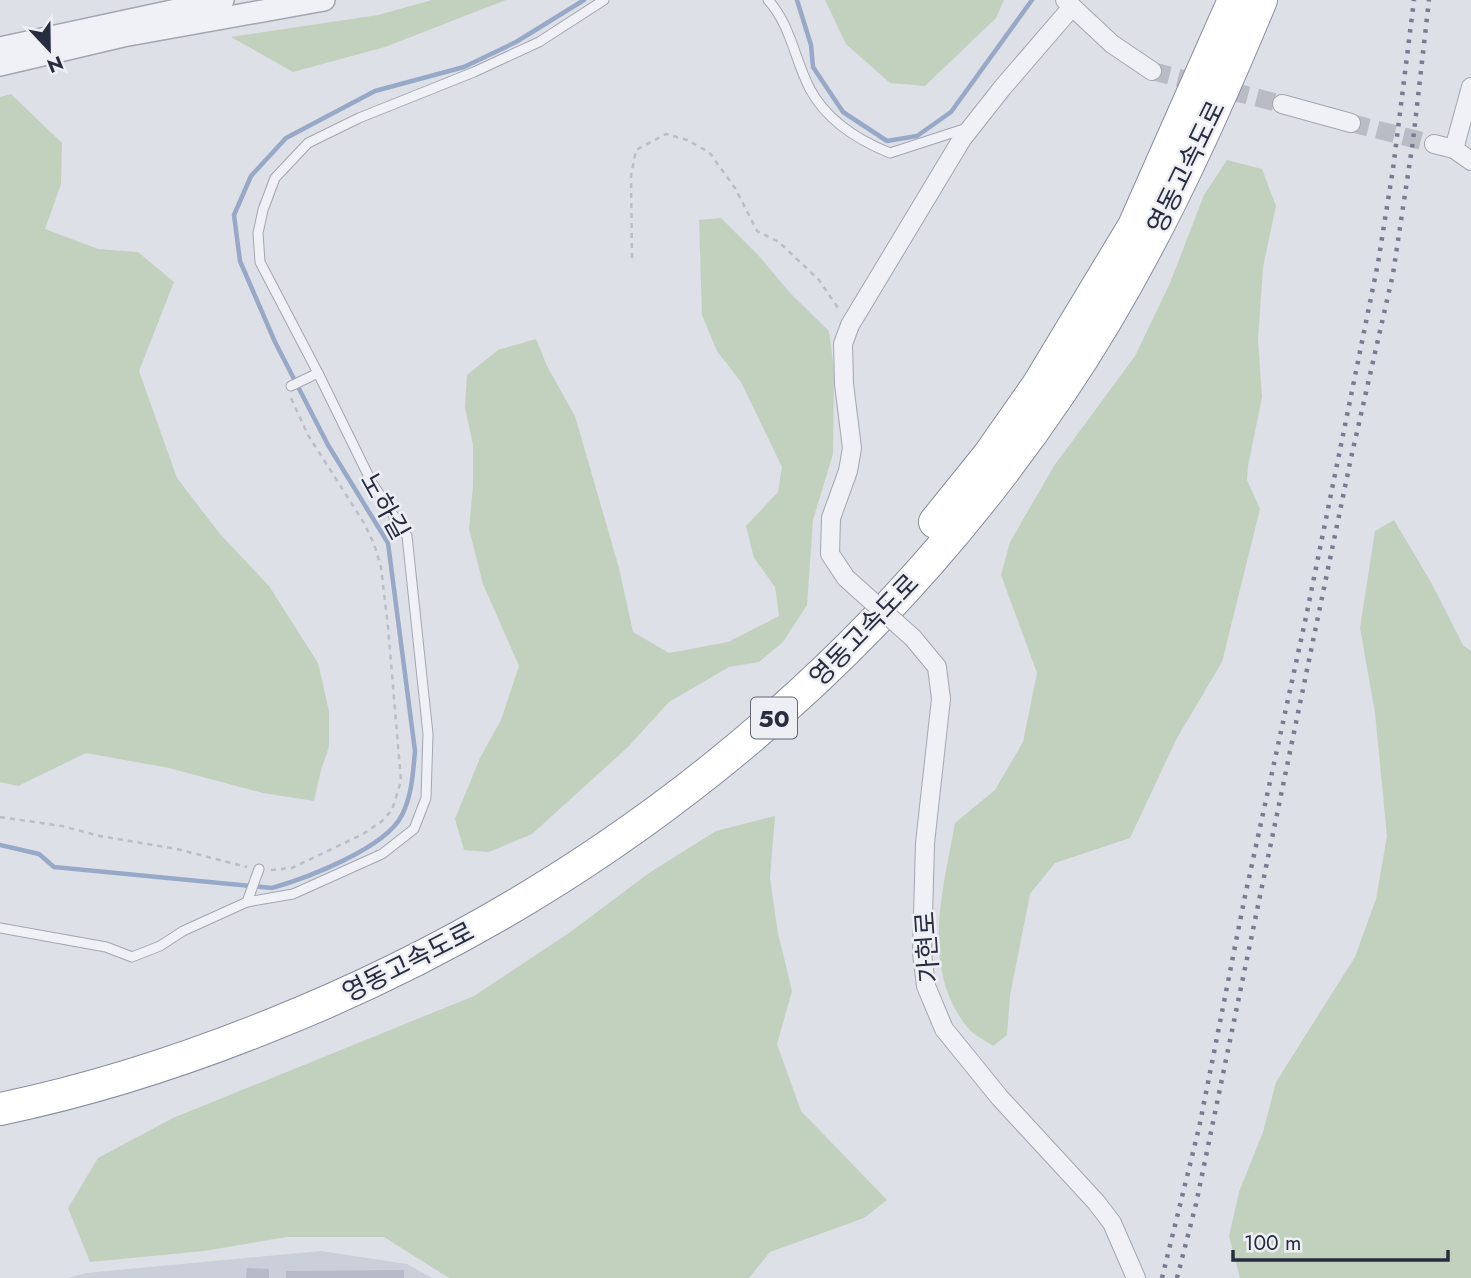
<svg xmlns="http://www.w3.org/2000/svg" width="1471" height="1278" font-family="Jost,'Noto Sans KR',sans-serif">
<rect width="100%" height="100%" fill="#dde0e7"/>
<!-- built -->
<polygon fill="#cbcfd9" points="321,1251 407,1264 432,1278 68,1278 86,1273"/>
<!-- green -->
<g fill="#c1d1be">
<polygon points="432,0 506,0 385,47 293,72 231,37 378,15"/>
<polygon points="825,0 1004,0 996,18 925,86 890,83 846,44"/>
<polygon points="11,94 62,143 61,184 45,229 98,249 138,252 174,282 139,371 177,478 220,534 269,586 318,663 329,711 329,747 321,770 314,801 263,793 169,768 86,753 18,786 0,782 0,97"/>
<path d="M1227 160 1262 169 1276 206 1263 267 1258 340 1262 397 1248 466 1247 480 1260 509 1222 662 1177 738 1130 838 1055 863 1030 894 1010 996 1007 1035 993 1046C985 1040 973 1035 967 1027 920 967 943 891 955 823L995 790 1023 742 1037 673 1001 575 1010 542 1054 466 1135 356 1170 283 1204 195Z"/>
<polygon points="721,218 759,256 791,294 829,331 834,370 833,454 813,520 807,605 783,642 759,662 729,667 669,702 628,747 532,834 489,852 464,850 455,819 480,758 501,720 519,666 483,584 469,529 473,486 473,445 465,407 467,375 498,350 536,339 547,366 575,416 619,568 633,632 669,653 728,642 779,616 775,587 754,558 746,526 778,492 782,467 741,382 717,351 702,315 699,220"/>
<polygon points="1394,520 1432,584 1463,645 1471,651 1471,1278 1240,1278 1229,1236 1239,1192 1263,1132 1276,1082 1355,957 1376,899 1387,836 1375,713 1360,628 1375,531"/>
<polygon points="775,816 770,878 778,933 792,991 777,1044 801,1111 887,1200 864,1218 770,1252 749,1278 449,1278 384,1237 287,1237 204,1251 90,1262 68,1208 98,1158 173,1118 474,996 569,933 649,873 716,831"/>
</g>
<g fill="none" stroke-linecap="round" stroke-linejoin="round">
<!-- stream -->
<g stroke="#98a9c8" stroke-width="4.5">
<polyline points="797,0 811,45 813,67 843,112 887,141 917,136 951,112 1032,0"/>
<path d="M0 845 39 854 54 867 272 888C307 878 386 848 402 815 412 795 413 773 415 751L388 543 328 445 275 342 240 261 234 215 251 176 286 138 375 91 464 67 516 42 584 0"/>
</g>
</g>
<!-- building -->
<g fill="#b8bbc7">
<polygon points="247,1268 269,1269 269,1278 246,1278"/>
<polygon points="404,1270 404,1278 286,1278 286,1271"/>
</g>
<g fill="none" stroke-linecap="round" stroke-linejoin="round">
<!-- minor-tunnel -->
<g stroke="#b9bcc5" stroke-width="18" stroke-dasharray="18 9" stroke-linecap="butt">
<polyline points="1152,71 1282,104"/>
<polyline points="1351,123 1434,144"/>
</g>
<defs>
<g id="service">
<path d="M768 0C791 25 795 61 810 89 827 121 858 140 890 153L967 128"/>
<polyline points="291,386 318,373"/>
<polyline points="247,902 259,869"/>
<polyline points="0,928 106,947 132,957 160,946 183,931 247,902 293,894 382,854 414,829 426,798 428,734 407,536 372,483 318,373 260,262 258,233 263,210 275,178 308,143 359,118 474,72 539,42 604,0"/>
</g>
<g id="minor">
<polyline points="1065,0 1112,44 1152,71"/>
<polyline points="1282,104 1351,123"/>
<polyline points="1434,144 1454,149 1471,87"/>
<polyline points="1454,149 1471,161"/>
<polyline points="846,578 830,554 831,518 848,471 852,448 844,384 843,344 850,325 962,139 1003,87 1072,7"/>
<polyline points="913,638 937,667 941,699 925,843 922,953 926,986 944,1029 1000,1098 1096,1202 1112,1223 1136,1278"/>
</g>
<g id="tertiary">
<polyline points="0,48 223,0"/>
<polyline points="0,65 123,36 324,0"/>
</g>
<g id="motorway">
<polyline points="935,522 989,455 1038,385 1134,226 1234,0"/>
<path d="M0 1109C92 1090 182 1061 269 1026 591 898 867 679 1061 391 1143 270 1205 135 1261 0"/>
</g>
</defs>
<!-- service casing -->
<use href="#service" stroke="#a3a6b1" stroke-width="11"/>
<!-- minor casing -->
<use href="#minor" stroke="#a3a6b1" stroke-width="20"/>
<!-- tertiary casing -->
<use href="#tertiary" stroke="#a3a6b1" stroke-width="24"/>
<!-- motorway casing -->
<use href="#motorway" stroke="#858c9e" stroke-width="34"/>
<!-- path -->
<g stroke="#bcbec6" stroke-width="2.5" stroke-dasharray="5 5" stroke-linecap="butt">
<polyline points="632,258 631,176 636,150 666,134 687,140 709,152 735,188 757,231 779,242 819,280 840,311"/>
<polyline points="0,817 62,826 100,836 177,849 247,867"/>
<polyline points="271,870 292,868 363,834 382,821 392,810 401,781 388,627 381,567 374,544 364,523 308,435 290,396"/>
</g>
<!-- service -->
<use href="#service" stroke="#f0f1f6" stroke-width="9"/>
<!-- minor -->
<use href="#minor" stroke="#f0f1f6" stroke-width="18"/>
<!-- tertiary -->
<use href="#tertiary" stroke="#f0f1f6" stroke-width="21"/>
<!-- motorway -->
<use href="#motorway" stroke="#fff" stroke-width="32"/>
<!-- rail -->
<g stroke="#777d91" stroke-width="4.5" stroke-dasharray="3.5 7" stroke-linecap="butt">
<polyline points="1162,1278 1199,1128 1245,896 1306,617 1378,263 1393,169 1414,0"/>
<polyline points="1177,1278 1196,1204 1351,458 1393,274 1413,141 1429,0"/>
</g>
<defs>
<polyline id="minor-bridge" points="846,578 913,638"/>
</defs>
<!-- minor-bridge casing -->
<use href="#minor-bridge" stroke="#a3a6b1" stroke-width="20" stroke-linecap="butt"/>
<!-- minor-bridge -->
<use href="#minor-bridge" stroke="#f0f1f6" stroke-width="18"/>
</g>
<g text-anchor="middle" dominant-baseline="central" stroke-width="5" stroke-linejoin="round" paint-order="stroke">
<!-- shield labels -->
<rect fill="#edeff5" stroke="#626675" stroke-width="2" x="751" y="697.5" width="46" height="41" rx="5"/>
<g font-size="24" font-weight="bold" fill="#272c3e">
<text x="774" y="718">50</text>
</g>
<!-- street labels -->
<g font-size="26" fill="#272c3e" stroke="#edeff5">
<text transform="translate(1186 167) rotate(-64)">영동고속도로</text>
<text transform="translate(385 506) rotate(61)">노하길</text>
<text transform="translate(864 630) rotate(-46)">영동고속도로</text>
<text transform="translate(927 947) rotate(-94)">가현로</text>
<text transform="translate(408 962) rotate(-27)">영동고속도로</text>
</g>
</g>
<!-- north arrow -->
<g transform="translate(49 49) rotate(158)" stroke="#edeff5" stroke-width="5" paint-order="stroke">
<path d="M0-5L12 26L0 18L-12 26Z" fill="#272c3e"/>
<text y="-10" font-size="19" font-weight="bold" text-anchor="middle" fill="#272c3e">N</text>
</g>
<!-- scale -->
<path d="M1233 1250v10h215v-10" fill="none" stroke="#272c3e" stroke-width="3.5"/>
<text x="1244" y="1250" font-size="21" fill="#272c3e" stroke="#edeff5" stroke-width="5" paint-order="stroke">100 m</text>
</svg>
